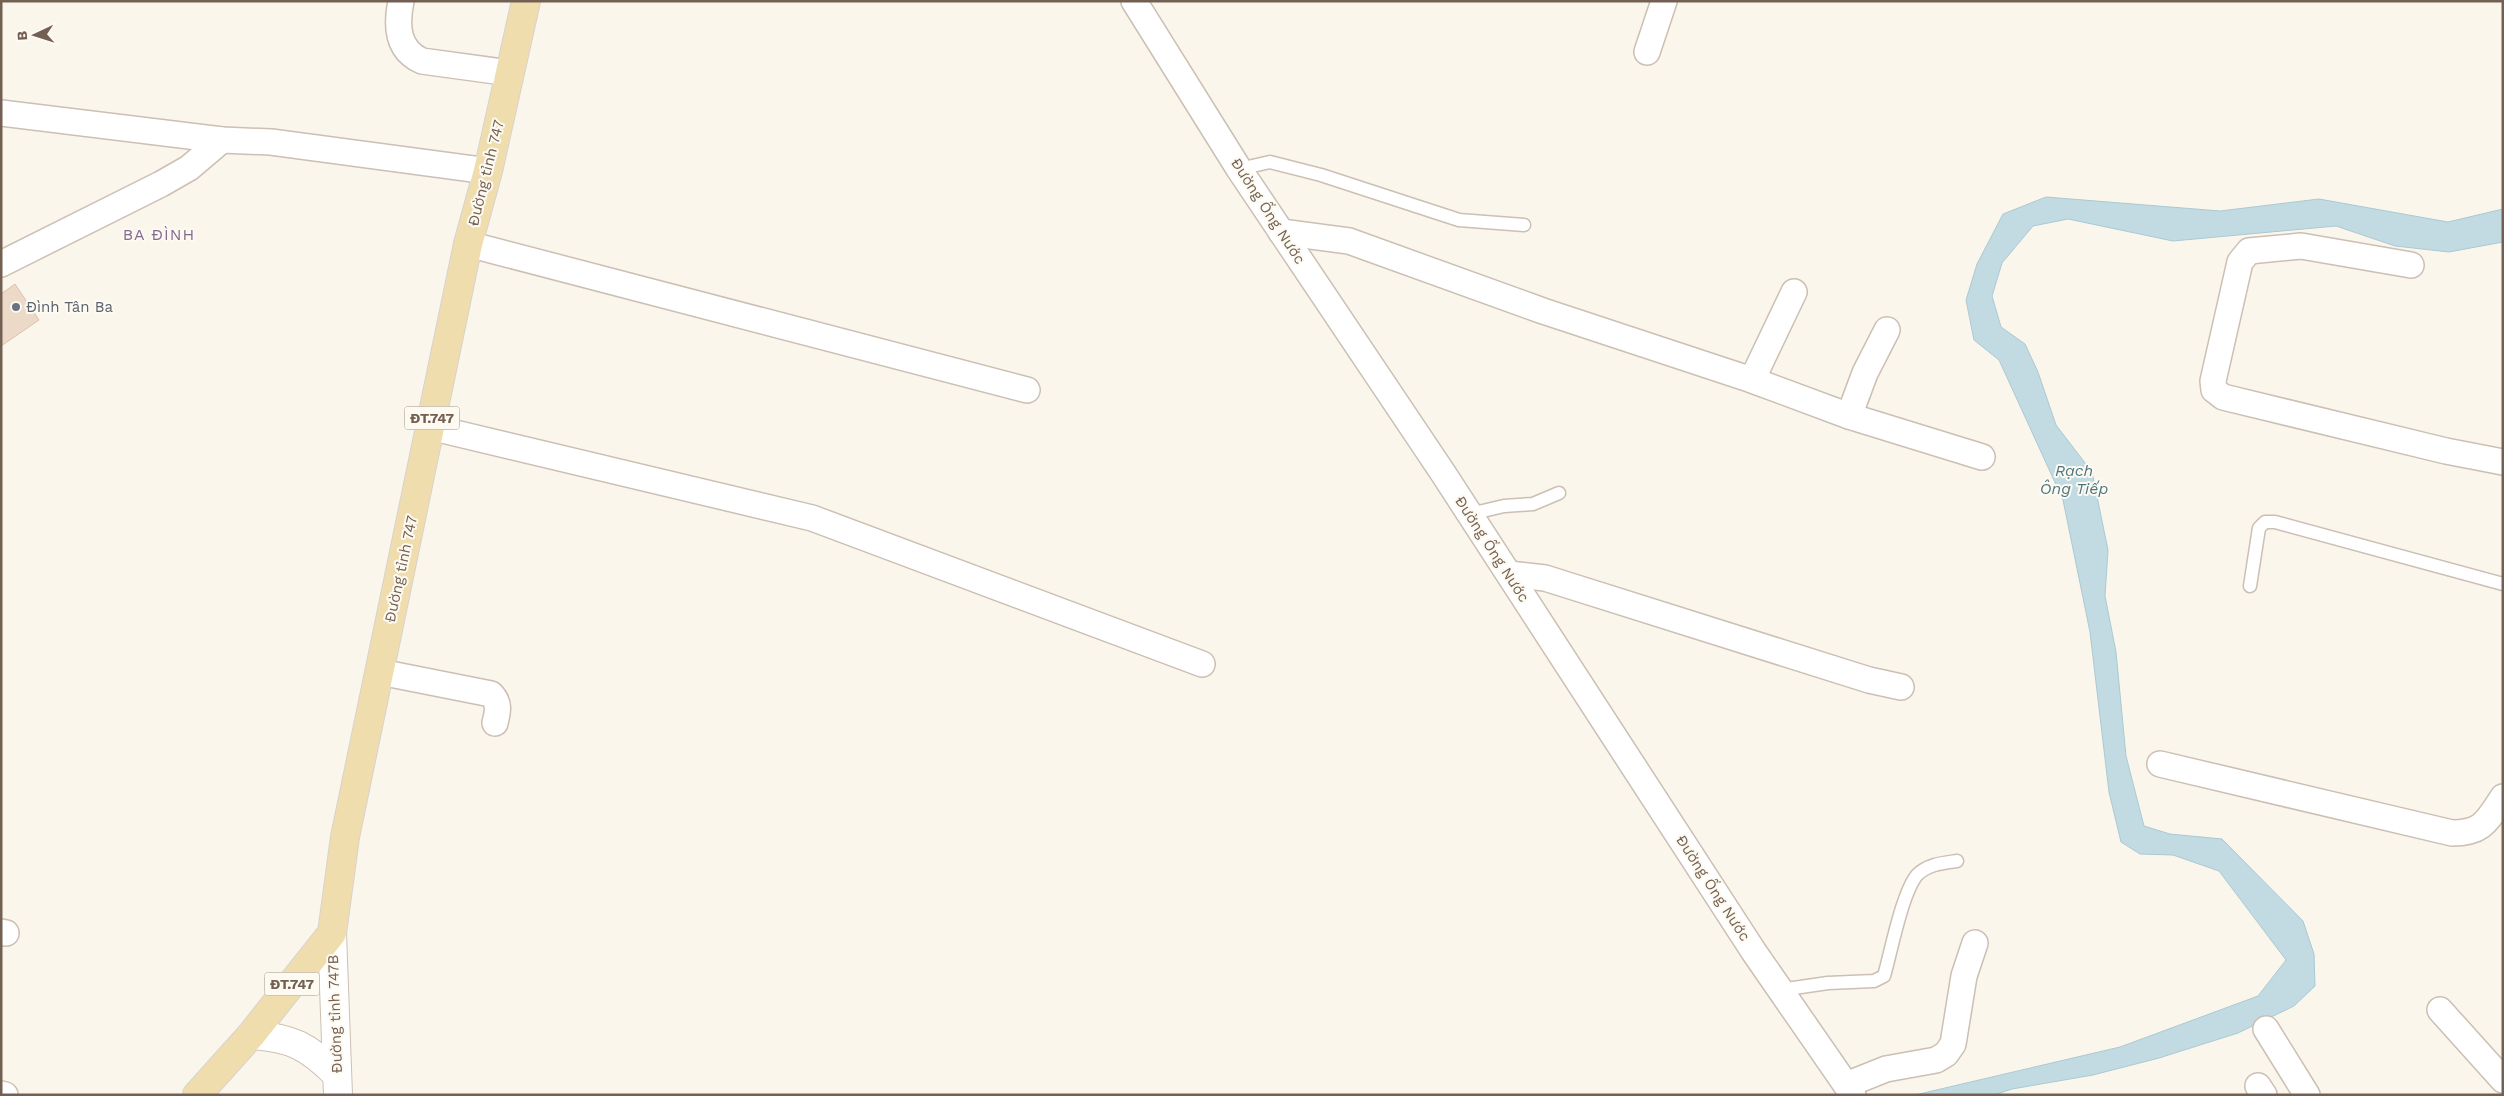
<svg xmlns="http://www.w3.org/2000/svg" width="2504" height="1096" font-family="'Work Sans',sans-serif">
<rect width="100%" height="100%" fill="#faf6ec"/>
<!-- water -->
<polygon fill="#c2dbe2" stroke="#aac9d3" points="2046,197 2220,211 2319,199 2448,222 2503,209 2503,242 2449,252 2395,246 2336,226 2173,241 2068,219 2033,226 2002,263 1992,296 2001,327 2025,344 2038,372 2056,425 2092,472 2108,550 2105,596 2116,652 2126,756 2144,826 2170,834 2222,839 2303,921 2314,954 2315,986 2294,1006 2238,1033 2159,1058 2093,1075 2012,1089 1994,1095 1915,1095 2120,1047 2258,996 2286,960 2219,871 2173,855 2140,854 2121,842 2109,792 2090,632 2063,500 1999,360 1974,340 1966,300 1977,264 2003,214"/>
<!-- building -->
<polygon fill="#edd9c7" stroke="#ddc1aa" points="15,284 39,320 1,346 1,294"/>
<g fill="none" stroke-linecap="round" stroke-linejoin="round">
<defs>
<g id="service">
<polyline points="1239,169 1270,162 1321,175 1459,220 1524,225"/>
<polyline points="1470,514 1504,506 1533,504 1559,493"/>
<polyline points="2250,586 2259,528 2265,522 2275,522 2503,584"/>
<path d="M1780 990 1828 983 1874 981 1884 976C1891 952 1902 893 1917 875 1928 864 1943 863 1957 861"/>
</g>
<g id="minor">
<path d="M401 1C396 25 397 50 422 61L510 73"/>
<polyline points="1134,1 1239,169 1443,473 1754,952 1853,1095"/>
<polyline points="1647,52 1664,1"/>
<polyline points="1,113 222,140 271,142 488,171"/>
<polyline points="1281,232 1349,241 1543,311 1752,380 1794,292"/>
<polyline points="468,244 1027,390"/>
<polyline points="1,264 161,184 189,168 222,140"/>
<polyline points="2411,265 2301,246 2249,251 2240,262 2213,381 2214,390 2223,397 2446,451 2503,462"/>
<polyline points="1752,380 1849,416 1865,373 1887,330"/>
<polyline points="1849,416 1982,457"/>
<polyline points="430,427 812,518 1202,664"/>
<polyline points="1509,574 1545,578 1869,680 1901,687"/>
<path d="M380 672 491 694C500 703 498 711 495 723"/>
<path d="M2160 764 2452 833C2483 833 2487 821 2503 797"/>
<polyline points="1,932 6,933"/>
<polyline points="2440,1010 2503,1080"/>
<polyline points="2266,1029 2307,1095"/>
<polyline points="1846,1085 1886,1069 1936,1060 1946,1054 1953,1044 1964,976 1975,943"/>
<polyline points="2258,1086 2264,1095"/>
<polyline points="1,1094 5,1095"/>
</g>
<g id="secondary">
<polyline points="332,933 338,1095"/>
<path d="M251 1035C291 1037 309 1047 336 1074"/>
</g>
<polyline id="primary" points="197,1095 251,1035 332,933 345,837 468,244 488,171 526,1"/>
</defs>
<!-- service casing -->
<use href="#service" stroke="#ccbfb3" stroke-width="15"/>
<!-- minor casing -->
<use href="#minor" stroke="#ccbfb3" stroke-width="28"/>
<!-- secondary casing -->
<use href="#secondary" stroke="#cec0b1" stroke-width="30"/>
<!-- primary casing -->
<use href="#primary" stroke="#d8d2cf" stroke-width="30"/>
<!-- service -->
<use href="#service" stroke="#fff" stroke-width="12"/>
<!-- minor -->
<use href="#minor" stroke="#fff" stroke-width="25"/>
<!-- secondary -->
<use href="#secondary" stroke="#fff" stroke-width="28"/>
<!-- primary -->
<use href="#primary" stroke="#f0ddae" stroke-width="28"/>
</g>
<!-- markers -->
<circle fill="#6b7280" stroke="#fdfaf2" stroke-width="2" cx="16" cy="307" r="5"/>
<g text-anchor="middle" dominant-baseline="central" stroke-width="4" stroke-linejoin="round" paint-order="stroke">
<!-- shield labels -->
<g fill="#fdfaf2" stroke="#9c8e82" stroke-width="1">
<rect x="404.5" y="406.5" width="55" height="23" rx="4"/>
<rect x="264.5" y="972.5" width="55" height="23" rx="4"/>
</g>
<g font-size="14" font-weight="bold" fill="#736052">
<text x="432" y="418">ĐT.747</text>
<text x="292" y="984">ĐT.747</text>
</g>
<!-- street labels -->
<g font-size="15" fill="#736052" stroke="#fdfaf2">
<text transform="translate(486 173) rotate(-76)">Đường tỉnh 747</text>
<text transform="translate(1268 211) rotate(57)">Đường Ống Nước</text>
<text transform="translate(1492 549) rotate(57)">Đường Ống Nước</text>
<text transform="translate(401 569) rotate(-78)">Đường tỉnh 747</text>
<text transform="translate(1713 888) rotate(57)">Đường Ống Nước</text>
<text transform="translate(335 1014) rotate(-92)">Đường tỉnh 747B</text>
</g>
<!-- worship labels -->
<g font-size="15" fill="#5b616d" stroke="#fdfaf2" text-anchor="start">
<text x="26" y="307">Đình Tân Ba</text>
</g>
<!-- neighbourhood labels -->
<g font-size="16" letter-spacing="1" fill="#856a8e" stroke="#fdfaf2">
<text x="159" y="234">BA ĐÌNH</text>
</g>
<!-- water labels -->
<g font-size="16" font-style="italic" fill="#4d7683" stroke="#fdfaf2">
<text x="2074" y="470">Rạch<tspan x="2074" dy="18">Ông Tiếp</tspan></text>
</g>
</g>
<!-- border -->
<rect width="2504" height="1096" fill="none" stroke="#736052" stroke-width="5"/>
<!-- north arrow -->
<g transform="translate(35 35) rotate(266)" stroke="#fdfaf2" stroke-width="4" paint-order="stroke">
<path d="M0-4L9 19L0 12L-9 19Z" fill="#736052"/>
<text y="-8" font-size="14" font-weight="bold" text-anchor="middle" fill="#736052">B</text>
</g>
</svg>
